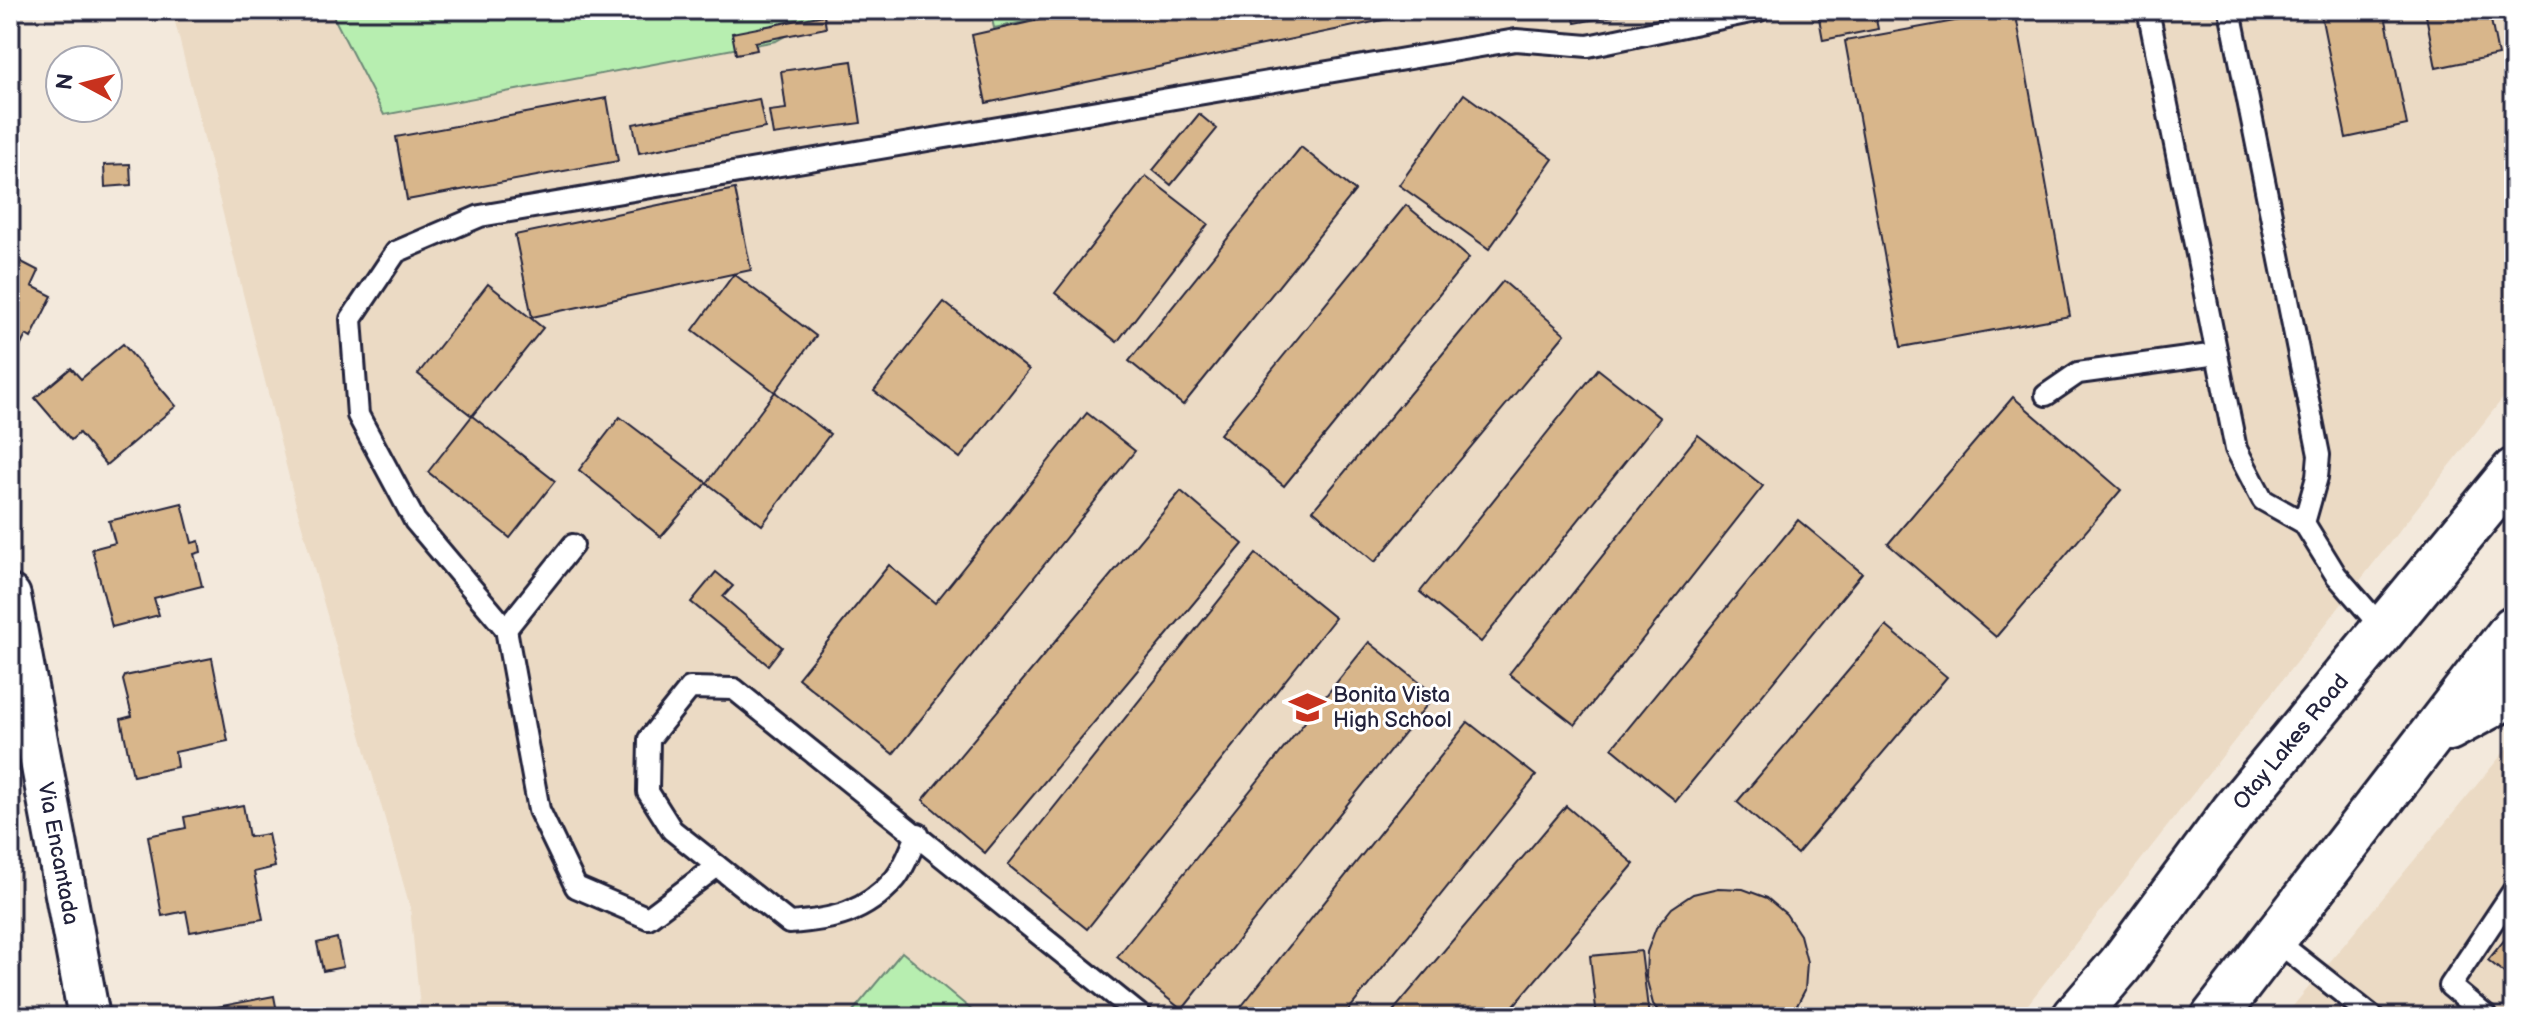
<svg xmlns="http://www.w3.org/2000/svg" width="2524" height="1027" font-family="'Balsamiq Sans',sans-serif">
<rect width="100%" height="100%" fill="#f3e9dc"/>
<filter id="ink" filterUnits="userSpaceOnUse"><feTurbulence type="fractalNoise" baseFrequency=".0125" numOctaves="2"/><feDisplacementMap in="SourceGraphic" scale="16" xChannelSelector="R" yChannelSelector="G"/><feConvolveMatrix kernelMatrix="1 2 1 2 8 2 1 2 1" color-interpolation-filters="sRGB"/></filter>
<g filter="url(#ink)">
<!-- built -->
<g fill="#ebdac4">
<polygon points="172,10 2514,10 2514,384 2018,1017 421,1017 410,907 297,509"/>
<polygon points="2514,740 2514,1017 2284,1017"/>
</g>
<!-- green -->
<g fill="#b7eeb0" stroke="#6c8876" stroke-width="2">
<polygon points="330,10 832,10 776,41 384,115"/>
<polygon points="990,10 1083,10 994,28"/>
<polygon points="902,952 980,1017 848,1017"/>
</g>
<!-- building -->
<g fill="#d8b68b" stroke="#22223b" stroke-width="2">
<polygon points="1083,10 1431,10 986,103 972,35"/>
<polygon points="1572,10 1642,10 1575,23"/>
<polygon points="1861,10 1874,10 1878,29 1823,40 1819,18"/>
<polygon points="2015,10 2070,316 1901,347 1845,41"/>
<polygon points="2320,10 2384,10 2407,125 2346,138"/>
<polygon points="2425,10 2489,10 2498,55 2436,68"/>
<polygon points="824,15 826,28 755,42 757,50 736,54 732,33"/>
<polygon points="852,61 861,123 773,135 769,111 786,109 781,71"/>
<polygon points="1464,94 1553,159 1489,249 1399,185"/>
<polygon points="607,98 618,161 407,200 396,137"/>
<polygon points="759,99 765,128 639,153 633,124"/>
<polygon points="1199,114 1217,129 1171,185 1153,170"/>
<polygon points="1301,147 1355,191 1183,405 1129,361"/>
<polygon points="130,164 131,185 105,187 104,165"/>
<polygon points="1146,176 1208,224 1117,342 1055,293"/>
<polygon points="735,189 751,270 532,317 515,235"/>
<polygon points="1406,205 1469,258 1284,486 1220,434"/>
<polygon points="10,256 39,271 32,286 52,296 31,338 26,335 10,367"/>
<polygon points="734,274 816,336 775,392 693,330"/>
<polygon points="1503,281 1565,334 1375,562 1313,510"/>
<polygon points="488,284 543,328 472,416 418,374"/>
<polygon points="944,302 1029,370 960,458 874,391"/>
<polygon points="123,344 176,406 106,465 79,433 71,440 35,398 71,368 81,379"/>
<polygon points="1598,369 1660,418 1481,642 1420,592"/>
<polygon points="775,392 830,434 762,525 707,483"/>
<polygon points="2013,397 2121,490 1996,637 1888,544"/>
<polygon points="1087,413 1135,451 893,754 798,678 889,565 935,603"/>
<polygon points="472,416 555,481 510,538 428,472"/>
<polygon points="620,417 707,483 661,537 579,470"/>
<polygon points="1698,435 1763,486 1575,725 1509,674"/>
<polygon points="1181,491 1243,544 985,853 923,800"/>
<polygon points="182,503 192,543 199,541 201,552 194,554 202,586 154,598 159,615 112,627 92,549 115,543 109,521"/>
<polygon points="1798,520 1862,573 1676,801 1612,748"/>
<polygon points="1256,554 1335,618 1087,929 1008,865"/>
<polygon points="716,572 733,586 723,597 782,647 768,665 691,602"/>
<polygon points="1886,626 1947,677 1797,854 1737,802"/>
<polygon points="1369,642 1435,695 1182,1010 1117,957"/>
<polygon points="212,658 228,741 175,752 177,767 133,776 121,719 132,716 123,680 125,676"/>
<polygon points="1468,722 1536,776 1343,1017 1233,1017"/>
<polygon points="243,805 249,837 268,834 275,867 254,872 263,919 190,932 186,911 162,916 148,836 186,828 184,817"/>
<polygon points="1566,806 1634,864 1504,1017 1388,1017"/>
<polygon points="1718,888 1743,889 1767,898 1786,914 1800,935 1807,962 1805,990 1791,1017 1663,1017 1653,1004 1646,977 1647,952 1656,928 1672,908 1693,894"/>
<polygon points="2514,928 2514,981 2488,960"/>
<polygon points="337,938 343,967 323,971 317,943"/>
<polygon points="1641,951 1649,1017 1597,1017 1590,956"/>
<polygon points="274,996 278,1017 184,1017 187,1016 186,1013"/>
</g>
<g fill="none" stroke-linecap="round" stroke-linejoin="round">
<defs>
<g id="service">
<polyline points="2148,10 2236,449 2263,500 2304,523 2336,575 2383,629"/>
<polyline points="2230,10 2319,455 2317,477 2304,523"/>
<polyline points="2046,395 2078,373 2217,354"/>
<polyline points="506,629 573,545"/>
<path d="M918 834C911 848 905 867 895 879 865 913 833 920 789 923L672 830 648 792 649 739 690 688 734 689 1142 1017"/>
<polyline points="717,866 648,918 576,887 539,810 506,629 415,521 358,415 351,319 396,252 480,216 1516,40 1588,46 1760,10"/>
<polyline points="2274,939 2373,1017"/>
<polyline points="2487,1017 2450,986 2514,890"/>
</g>
<g id="minor">
<path id="s1" d="M10 596 89 1017"/>
</g>
<g id="primary">
<polyline points="2449,728 2495,703 2514,685"/>
<path id="s2" d="M2075 1017 2120 965 2233 812 2514 471"/>
<polyline points="2214,1017 2514,628"/>
</g>
</defs>
<!-- service casing -->
<use href="#service" stroke="#22223b" stroke-width="26"/>
<!-- minor casing -->
<use href="#minor" stroke="#22223b" stroke-width="46"/>
<!-- primary casing -->
<use href="#primary" stroke="#22223b" stroke-width="50"/>
<!-- service -->
<use href="#service" stroke="#fff" stroke-width="20"/>
<!-- minor -->
<use href="#minor" stroke="#fff" stroke-width="40"/>
<!-- primary -->
<use href="#primary" stroke="#fff" stroke-width="44"/>
</g>
</g>
<!-- icons -->
<defs>
<symbol id="school-bare" viewBox="-9 -9 18 18"><path d="M0-5L7-2L0 1L-7-2ZM-4 1L0 2.5L4 1V4Q0 6-4 4Z" fill="#c8321e" stroke="#fff" stroke-width="2.5" paint-order="stroke"/></symbol>
</defs>
<g fill-rule="evenodd">
<use href="#school-bare" x="1282" y="682" width="51" height="51"/>
</g>
<g text-anchor="middle" dominant-baseline="central" stroke-width="6" stroke-linejoin="round" paint-order="stroke">
<!-- poi labels -->
<g font-size="22" fill="#22223b" stroke="#fff" text-anchor="start">
<text x="1333" y="695">Bonita Vista<tspan x="1333" dy="25">High School</tspan></text>
</g>
<!-- street labels -->
<g font-size="22" fill="#22223b" stroke="#fff">
<text stroke="none"><textPath href="#s2" startOffset="350">Otay Lakes Road</textPath></text>
<text stroke="none"><textPath href="#s1" startOffset="262">Via Encantada</textPath></text>
</g>
</g>
<!-- margin -->
<rect width="2524" height="1027" fill="none" stroke="#fff" stroke-width="40"/>
<rect x="20" y="20" width="2484" height="987" fill="none" stroke="#22223b" stroke-width="3" filter="url(#ink)"/>
<!-- north arrow -->
<g transform="translate(84 84) rotate(277)"><circle r="38" fill="#ffffff" stroke="#a7a7b1" stroke-width="2"/>
<path d="M0-6L14 30L0 20L-14 30Z" fill="#c8321e"/>
<text y="-12" font-size="22" font-weight="bold" text-anchor="middle" fill="#22223b">N</text>
</g>
</svg>
